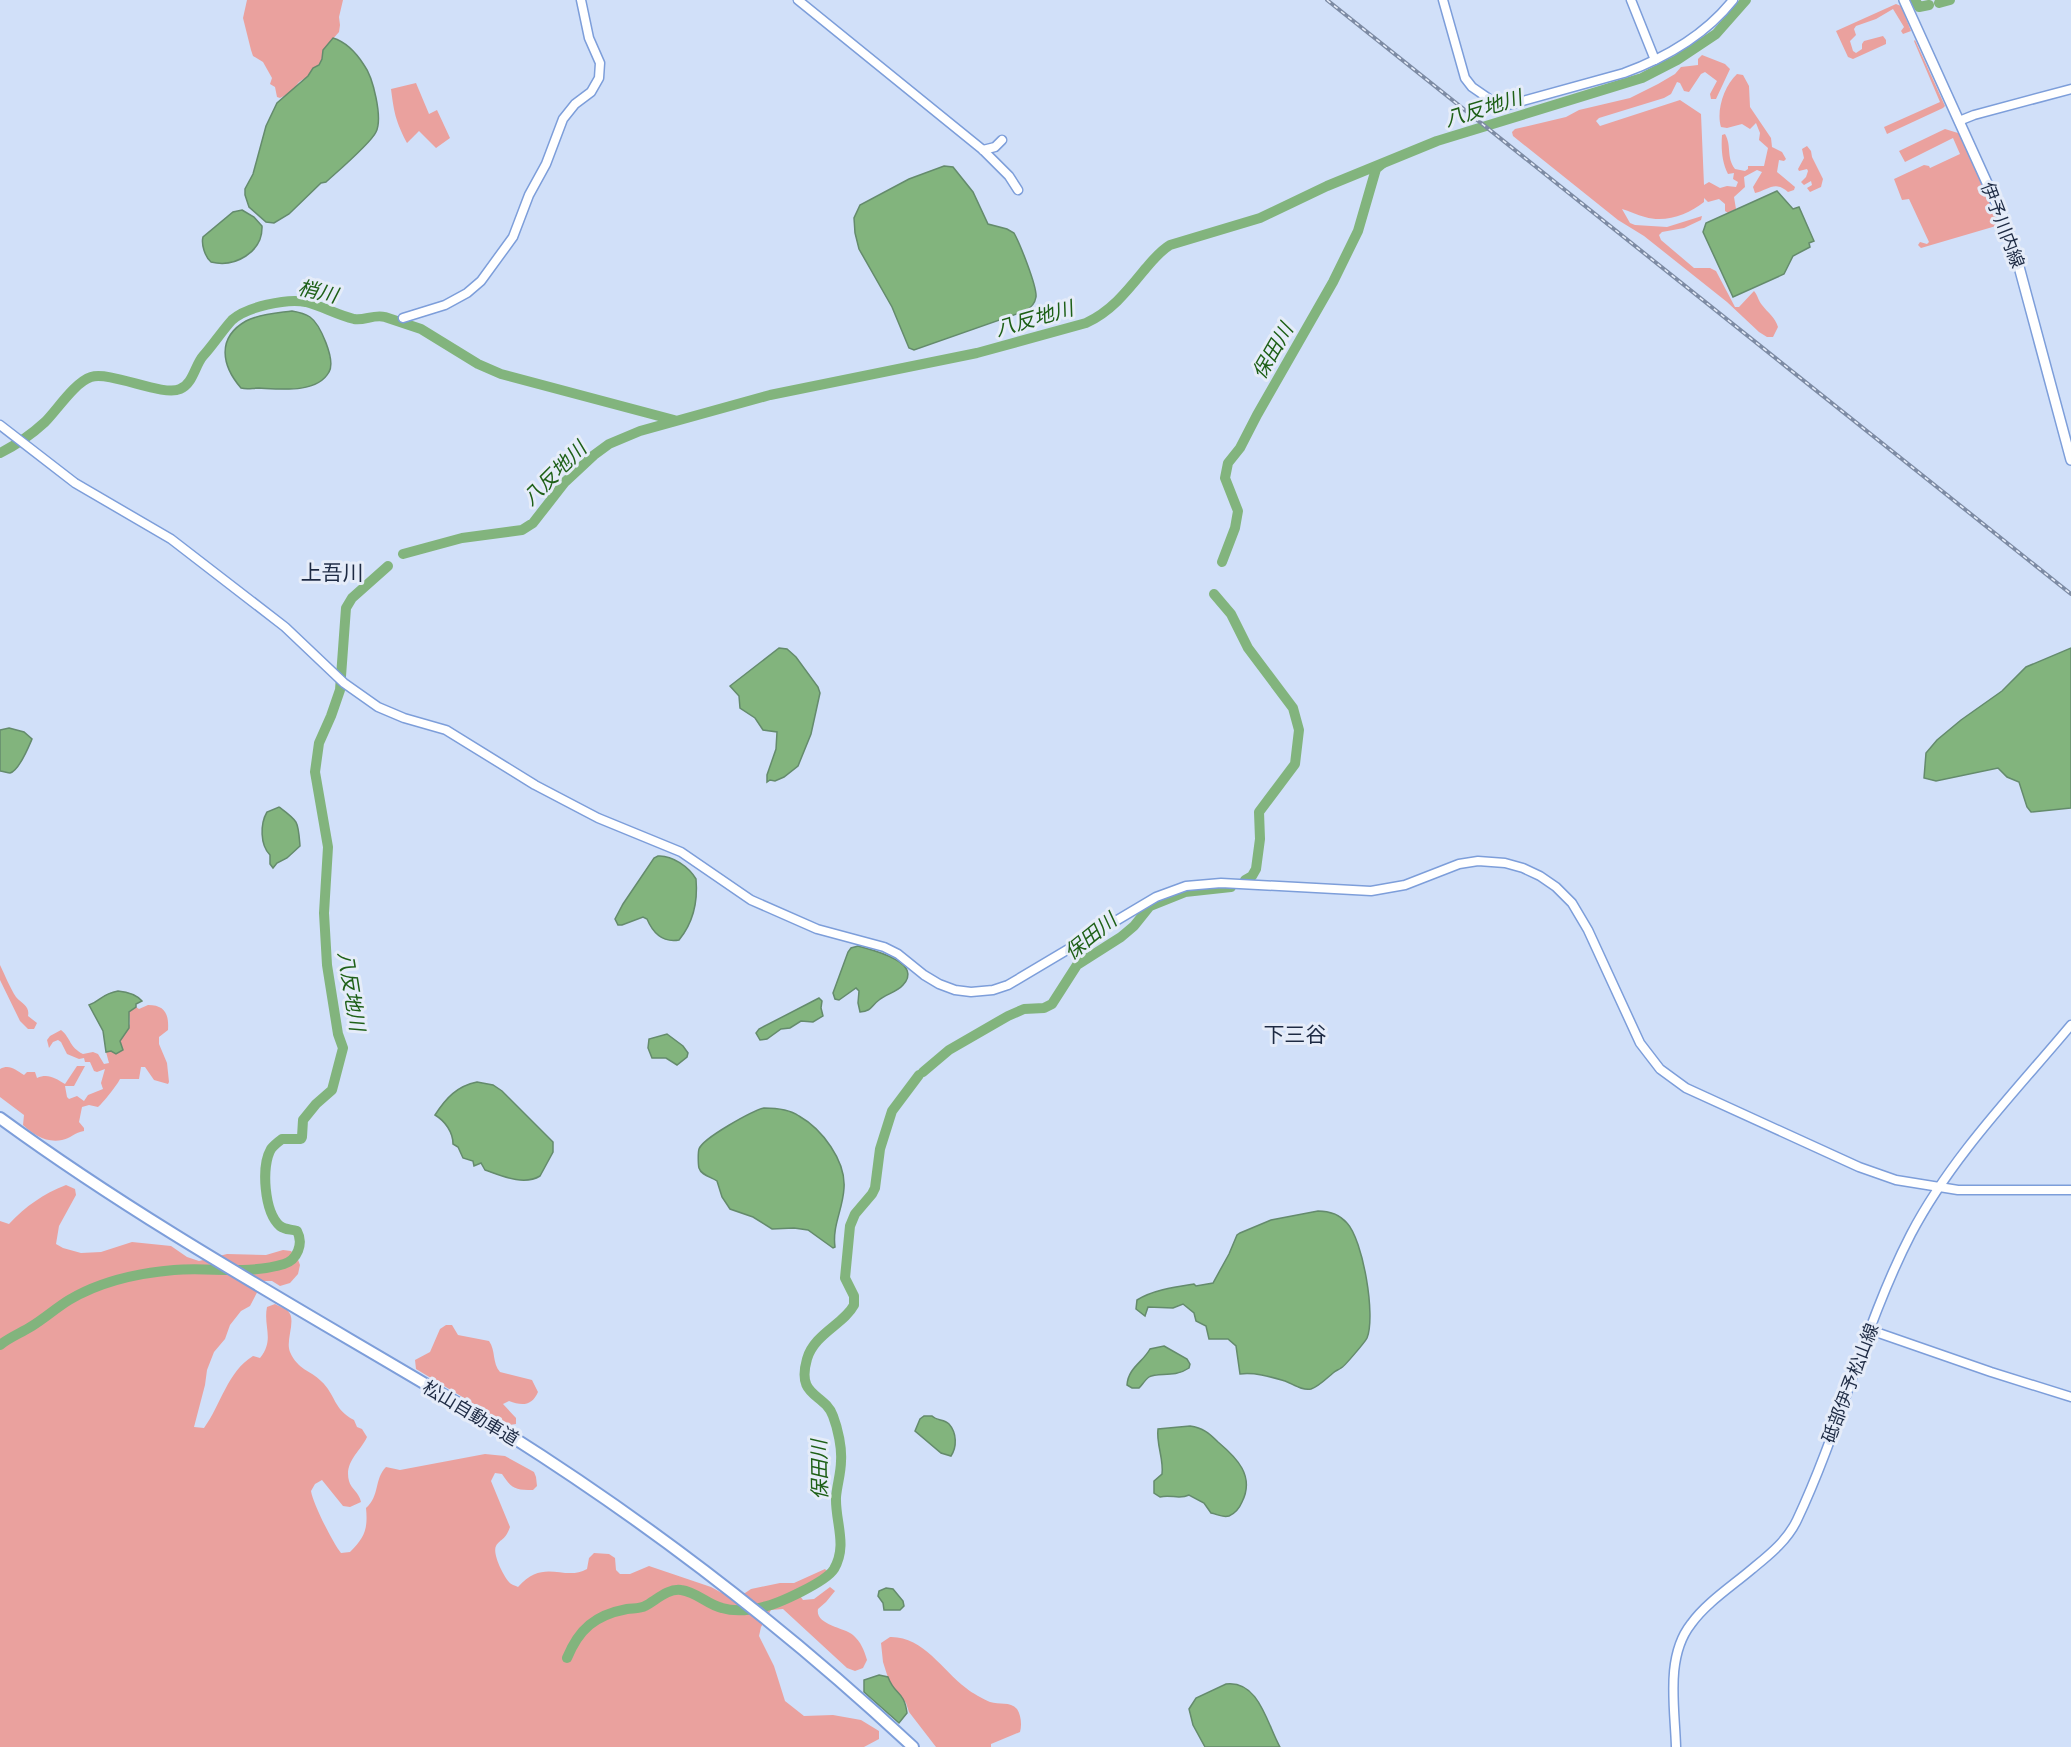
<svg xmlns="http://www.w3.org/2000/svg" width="2071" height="1747" font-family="'Asap Condensed','Noto Sans JP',sans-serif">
<rect width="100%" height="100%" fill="#d1e0f9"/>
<!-- green -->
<g fill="#eaa19e">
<polygon points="247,0 343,0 339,17 340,25 339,32 323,50 322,60 319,65 313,68 308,76 299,82 290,93 280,98 277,97 275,87 270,84 272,78 263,62 253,56 251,50 243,18"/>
<polygon points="1896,4 1901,6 1911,31 1903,34 1901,31 1904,27 1893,9 1876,19 1856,26 1854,29 1856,35 1850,41 1853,51 1856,53 1862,49 1862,44 1864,41 1883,36 1886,40 1886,44 1853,59 1848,57 1836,31"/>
<polygon points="1915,40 1945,106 1943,108 1887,134 1884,127 1940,102 1914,41"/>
<path d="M1702 55 1725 64 1730 69 1716 99H1711L1710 94 1717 81 1705 72 1701 74 1689 92 1684 91 1680 83 1677 82 1671 94 1664 98 1599 118 1596 121 1600 126 1680 100 1701 114 1704 185 1709 182 1720 188 1727 186 1736 187 1738 182 1733 179 1734 173 1728 174C1722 162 1721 149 1722 135L1725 134C1732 146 1726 157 1735 169L1745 171 1748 169V166H1764L1768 148 1759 140 1760 133 1756 123 1750 129 1742 124 1727 128 1721 127C1716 111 1724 86 1737 74L1743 75 1749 86 1750 107 1771 138 1772 147 1782 152 1786 159 1784 161 1779 160 1777 172 1795 187 1794 190 1788 192C1775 180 1768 190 1755 193L1753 187 1762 172 1757 170 1744 177 1745 187 1734 197 1736 209 1728 213 1725 211V204L1719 199 1708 202 1704 198V202C1688 215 1665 223 1645 217 1637 215 1629 211 1622 209L1630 223 1635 225 1667 227 1702 216 1701 220 1684 228 1662 232 1659 235 1661 240 1694 268H1710L1716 271 1735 307H1739L1754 291C1758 296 1758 300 1762 305 1768 313 1775 317 1778 327L1773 337H1767L1759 332 1727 302 1644 236 1618 220 1513 136 1512 132 1515 129 1566 117 1579 110 1630 98 1658 84 1675 74 1681 67 1698 65V59Z"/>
<path d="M416 83 429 114 437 110 450 138 436 148 419 131 407 143C396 122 394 113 391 89Z"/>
<polygon points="1945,129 1958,133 1961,136 1999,223 1996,226 1921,248 1918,245 1920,242 1927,244 1929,242 1909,199 1902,200 1894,179 1924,165 1929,166 1930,168 1960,154 1953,138 1905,162 1899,151"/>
<polygon points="1807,146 1811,151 1812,157 1823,179 1821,187 1810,192 1807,188 1812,185 1811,181 1804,185 1801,182 1806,177 1808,171 1807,169 1799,171 1798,169 1804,158 1802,149"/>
<path d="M0 965C5 975 10 988 16 997 22 1004 30 1006 28 1016L37 1023 34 1029H28L20 1021 0 980Z"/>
<path d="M148 1005C165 1005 169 1014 168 1030L159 1037V1044L167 1063 169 1082 168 1084 154 1080 145 1067H141L139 1079H120C118 1084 102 1104 98 1107L89 1105 82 1107 79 1122 84 1128V1131C75 1132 70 1139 62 1140 46 1143 34 1135 23 1125L24 1115 0 1097V1069C10 1064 15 1070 24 1075L27 1072H35L37 1078C48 1073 55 1078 65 1084L77 1066H85L74 1086H65L67 1097 69 1099 77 1096 84 1101 88 1095 103 1089 101 1083 105 1069 97 1072 94 1071 90 1062H85L84 1058 79 1059 67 1054 61 1042 58 1040 53 1042 49 1048 47 1040 50 1036 61 1030C71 1038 69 1047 83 1054L93 1052 98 1054 104 1064 109 1063 106 1052 121 1045V1037L130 1024 129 1012 136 1007 139 1009Z"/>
<path d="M66 1185 75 1189 76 1195 59 1226 56 1244 63 1248 81 1253 101 1252 132 1242 171 1246 187 1257 199 1261 227 1254 266 1255 283 1250 291 1251 297 1257 300 1265 298 1274 290 1283 280 1286 272 1281H263L250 1306 241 1311 230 1325 225 1339 214 1352 207 1370 205 1385 194 1427 204 1428C221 1405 227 1372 253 1356L260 1358C275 1339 263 1327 267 1307L275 1304C278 1306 285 1308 288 1311 297 1320 285 1340 290 1352 298 1370 310 1370 321 1381 336 1395 333 1409 354 1420L357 1427 362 1429 367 1437C360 1452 344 1462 349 1481 351 1489 359 1492 361 1502L350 1507 343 1506 322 1480 315 1484 311 1491C313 1504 333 1543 341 1553L350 1552C365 1537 368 1529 366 1508 380 1496 374 1479 386 1467L400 1470 485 1454 505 1456 534 1472 536 1477 537 1486 533 1490C515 1490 512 1489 502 1474L495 1473 491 1481 510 1527C505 1541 501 1538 496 1546 492 1554 504 1577 509 1582 510 1584 516 1586 518 1587 544 1557 564 1582 587 1569L589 1558 594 1553 609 1554 615 1558 616 1570 620 1574H630L649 1566 711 1587 722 1593H745L751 1589 780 1583H794L825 1569 829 1573 825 1581 808 1589 800 1596 803 1600 814 1599 830 1587 835 1591 826 1602 818 1609C815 1625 843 1627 853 1635 861 1642 864 1650 867 1660L863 1668 855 1671 847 1668 783 1609 771 1610 761 1627 759 1636 774 1666 785 1701 804 1716 833 1715 861 1720 879 1731V1739L864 1747H0V1221L9 1224C26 1206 43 1194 66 1185Z"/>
<path d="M446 1325H452L458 1335 489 1341C496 1351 492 1363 500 1372L532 1380 538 1392C532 1406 522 1406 509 1401L503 1404 516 1418V1424L509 1425 416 1369 415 1360 430 1352 440 1329Z"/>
<path d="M890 1637C923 1636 942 1670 966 1688 972 1693 983 1699 990 1702 999 1705 1010 1701 1017 1709 1021 1715 1022 1725 1020 1732L991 1744V1747H936L909 1712 906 1703 890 1684 883 1662 881 1643Z"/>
</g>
<!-- water -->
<g fill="#82b47d" stroke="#648b6c" stroke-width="1.5">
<path d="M333 38C346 42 357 54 364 65 373 77 383 118 376 132 371 143 337 172 326 182L321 183 289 214 274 223 266 222 249 207 245 195V189L253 174 266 126 277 103 308 76 313 68 319 65 322 59 323 50Z"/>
<path d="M944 166 953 167 973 192 988 224 1007 229 1014 233C1020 244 1037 286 1036 297 1035 303 1031 308 1025 311L914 350 909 348 892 307 859 249 855 233 854 218 860 205 909 179Z"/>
<polygon points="1777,191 1793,209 1799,207 1814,241 1809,243 1810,247 1793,256 1784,274 1733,297 1703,232 1706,223"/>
<path d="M242 210 254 217 262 226C263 252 235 268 211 262 205 257 201 244 203 237L233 212Z"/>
<path d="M292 311C298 312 304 313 310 317 320 324 336 360 329 372 317 394 279 389 259 388 252 388 248 390 241 388 222 366 216 338 246 321 259 314 278 313 292 311Z"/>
<polygon points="779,648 787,649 796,657 818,687 820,693 811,734 798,766 784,777 775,781 770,780 767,782 767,775 776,749 777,732 763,730 755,718 740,708 739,696 730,686"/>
<polygon points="2071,648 2071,808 2031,812 2027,807 2019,782 2007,777 1998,768 1936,781 1924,778 1926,753 1937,740 1961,720 2002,691 2026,667"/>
<path d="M9 728 24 732 32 739C29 746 19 771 10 773 8 773 2 771 0 771V730Z"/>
<path d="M279 807C299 822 298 821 300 846L287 858 277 863 273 868 270 864V855C260 845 260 824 267 812Z"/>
<path d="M658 856C672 855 689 867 696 879 698 902 693 923 679 940 662 943 653 933 647 919L643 917 622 925H618L615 919 623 904 654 858Z"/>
<path d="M858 946C872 950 924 962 903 985 897 992 886 994 879 1000 871 1006 872 1011 860 1012L858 1003 859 991 856 988 839 1000 835 999 833 993 848 952 851 948Z"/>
<path d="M118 991C128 992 136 994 142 1001L136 1004V1007L129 1012V1028L120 1041 123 1050 116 1054 111 1051 106 1052 103 1031 89 1005C101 1001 101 994 118 991Z"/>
<polygon points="819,998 822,1001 821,1008 823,1016 813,1022 801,1021 790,1028 781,1029 767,1039 760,1040 756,1033 759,1029"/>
<polygon points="667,1034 683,1046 688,1053 687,1057 677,1065 666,1058 652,1058 648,1048 649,1039"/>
<path d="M477 1082 493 1085 502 1091 553 1142V1152L540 1176C524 1186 502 1176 485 1170L481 1163 474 1166 473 1161 463 1158 458 1147 453 1144C453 1132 445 1121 435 1115 446 1098 457 1086 477 1082Z"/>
<path d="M764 1108C776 1108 789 1109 799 1116 822 1129 846 1161 844 1188 843 1209 832 1226 835 1247L833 1248 808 1230 794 1228 772 1229 753 1217 730 1209 722 1197 717 1181C711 1177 701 1175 699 1168 698 1164 698 1152 699 1149 703 1138 752 1111 764 1108Z"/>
<path d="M1318 1211C1329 1211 1339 1214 1347 1223 1363 1240 1376 1316 1367 1338 1365 1342 1344 1367 1341 1368 1338 1370 1335 1371 1333 1373 1327 1378 1318 1387 1311 1389 1302 1391 1293 1384 1285 1381 1271 1377 1255 1372 1240 1374L1236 1346 1228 1339H1209L1206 1326 1196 1321 1194 1313 1183 1304 1173 1308 1148 1307 1145 1316 1136 1309 1137 1300C1153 1290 1175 1287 1194 1284L1196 1286 1213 1283 1229 1254 1237 1235 1240 1233 1271 1220Z"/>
<path d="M1164 1346 1187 1359 1190 1364 1189 1368C1173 1379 1158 1371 1149 1377 1145 1380 1142 1385 1139 1388H1132L1127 1385C1128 1368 1143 1362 1150 1349Z"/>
<path d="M924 1416H932C937 1421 944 1419 949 1424 957 1433 957 1447 951 1456L941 1453 915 1431 920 1419Z"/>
<path d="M1190 1426C1203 1428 1209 1433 1218 1442 1237 1458 1255 1476 1242 1502 1239 1509 1236 1513 1229 1516 1222 1518 1217 1514 1211 1513L1204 1503 1189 1495C1179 1500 1171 1494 1160 1497L1154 1493V1481L1162 1474C1164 1459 1156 1444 1158 1429Z"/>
<polygon points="886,1588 893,1589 903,1601 904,1606 900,1610 884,1610 883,1603 878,1596 879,1591"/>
<path d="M879 1675 888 1677C895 1696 904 1690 907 1713L899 1723 864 1692V1680Z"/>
<path d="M1226 1684C1259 1680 1267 1724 1280 1747H1205L1193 1725 1189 1709 1196 1698Z"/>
</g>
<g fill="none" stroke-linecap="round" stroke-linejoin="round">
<!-- river -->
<g stroke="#82b47d" stroke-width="10">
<polyline points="1915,0 1919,7 1929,5"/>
<polyline points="1939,3 1950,0"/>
<path d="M0 453C16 445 32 434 45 422 57 410 75 382 91 377 111 371 163 397 180 389 193 384 195 365 203 356 213 345 222 331 232 320 246 307 287 298 306 302 322 306 337 315 354 319 364 321 374 314 385 317L421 329 478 364 501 374 674 420"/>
<path d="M403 554 462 538 522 530 533 523 565 482 594 455 609 444 640 431 770 395 977 353 1086 323C1112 311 1128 290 1146 268 1153 260 1160 251 1170 245L1260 218 1327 186 1437 141 1642 78 1677 60 1716 34 1746 0"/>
<polyline points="1222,562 1235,528 1238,511 1225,478 1228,463 1240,448 1257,415 1333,282 1358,231 1376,169 1382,164"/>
<polyline points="1214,594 1231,614 1248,648 1293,708 1299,730 1295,764 1259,812 1260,839 1256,869 1252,876 1245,880"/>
<polyline points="923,1072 949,1050 1008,1016 1024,1009 1044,1008 1052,1004 1077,965 1121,937 1134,926 1150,906 1185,892 1231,887"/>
<path d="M0 1345C10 1337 21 1333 32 1326 45 1318 56 1308 69 1300 99 1282 139 1273 174 1270 210 1267 248 1275 284 1264 297 1260 304 1244 297 1231 291 1229 285 1230 280 1226 264 1212 261 1166 271 1149 274 1145 278 1142 282 1139H301L302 1137 303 1120 316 1104 332 1090 343 1048 338 1034 327 965 324 913 328 847 315 772 319 743 331 716 340 690 346 608 352 598 388 566"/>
<path d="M567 1658C579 1629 595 1615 627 1609 632 1608 640 1609 645 1606 655 1601 668 1588 681 1590 697 1592 708 1605 722 1608 735 1612 751 1610 763 1607 778 1604 826 1582 834 1569 848 1545 835 1522 836 1497 837 1485 841 1473 841 1461 842 1448 838 1429 833 1416 824 1392 796 1398 807 1359 814 1334 844 1324 854 1305V1296L845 1278 850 1226 855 1214 872 1194 875 1188 880 1149 892 1111 919 1075"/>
</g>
<defs>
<g id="secondary">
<polyline points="798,0 983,150 1009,176 1018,190"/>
<path d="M1443 0 1465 78 1472 87 1501 107 1624 73C1665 58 1706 34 1733 0"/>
<polyline points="1631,0 1655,60"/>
<polyline points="1959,121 1974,115 2071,89"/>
<polyline points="983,150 995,147 1002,140"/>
<polyline points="403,318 445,305 467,293 481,281 513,237 529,195 546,164 563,119 575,104 591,92 599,78 600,63 589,38 581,0"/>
<polyline points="0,425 75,483 171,539 285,627 344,683 378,707 404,718 446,730 535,785 598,818 681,852 751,900 817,929 884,947 898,954 924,975 939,984 955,990 971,992 993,990 1008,985 1156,897 1186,886 1221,883 1371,891 1405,885 1459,864 1478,861 1505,863 1523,868 1540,876 1556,887 1572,903 1588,930 1640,1043 1660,1069 1686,1088 1859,1167 1896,1180 1958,1190 2071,1190"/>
<polyline points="1870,1330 1991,1372 2071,1397"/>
<path d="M1676 1747C1675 1708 1665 1657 1691 1624 1706 1603 1732 1586 1752 1569 1769 1555 1787 1541 1797 1520 1841 1427 1864 1325 1911 1234 1952 1156 2015 1092 2071 1025"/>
</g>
<polyline id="primary" points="1904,0 2007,227 2018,263 2071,460"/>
<path id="highway" d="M0 1118C149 1227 311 1315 469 1410 628 1507 777 1620 913 1747"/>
</defs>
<!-- secondary casing -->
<use href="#secondary" stroke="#7d9eda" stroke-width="11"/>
<!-- primary casing -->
<use href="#primary" stroke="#7d9eda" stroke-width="12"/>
<!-- highway casing -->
<use href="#highway" stroke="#7d9eda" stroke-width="14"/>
<!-- secondary -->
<use href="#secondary" stroke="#fff" stroke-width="8"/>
<!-- primary -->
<use href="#primary" stroke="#fff" stroke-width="9"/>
<!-- highway -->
<use href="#highway" stroke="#fff" stroke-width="10"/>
<defs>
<polyline id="rail" points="1327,0 2071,594"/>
</defs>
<!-- rail casing -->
<use href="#rail" stroke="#7d8ba4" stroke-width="4"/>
<!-- rail -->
<use href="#rail" stroke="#e5ecf9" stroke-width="1.5" stroke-dasharray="4.5" stroke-linecap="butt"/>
</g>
<g text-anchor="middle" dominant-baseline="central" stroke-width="6" stroke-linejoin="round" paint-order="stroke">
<!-- street labels -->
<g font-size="18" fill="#1d2a43" stroke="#e5ecf9">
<text transform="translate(2003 225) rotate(69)">伊予川内線</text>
<text transform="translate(1850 1383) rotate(-69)">砥部伊予松山線</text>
<text transform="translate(471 1413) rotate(31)">松山自動車道</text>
</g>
<!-- water labels -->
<g font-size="20" font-style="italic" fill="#1e6017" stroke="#e5ecf9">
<text transform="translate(1483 108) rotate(-17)">八反地川</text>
<text transform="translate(318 291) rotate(13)">梢川</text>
<text transform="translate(1034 318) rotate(-16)">八反地川</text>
<text transform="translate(1272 351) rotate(-60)">保田川</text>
<text transform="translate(554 473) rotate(-45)">八反地川</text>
<text transform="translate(1090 936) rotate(-39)">保田川</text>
<text transform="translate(352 991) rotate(81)">八反地川</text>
<text transform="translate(819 1470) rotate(-91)">保田川</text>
</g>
<!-- quarter labels -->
<g font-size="21" fill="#1d2a43" stroke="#e5ecf9">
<text x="332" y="572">上吾川</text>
<text x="1295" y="1034">下三谷</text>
</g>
</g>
</svg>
